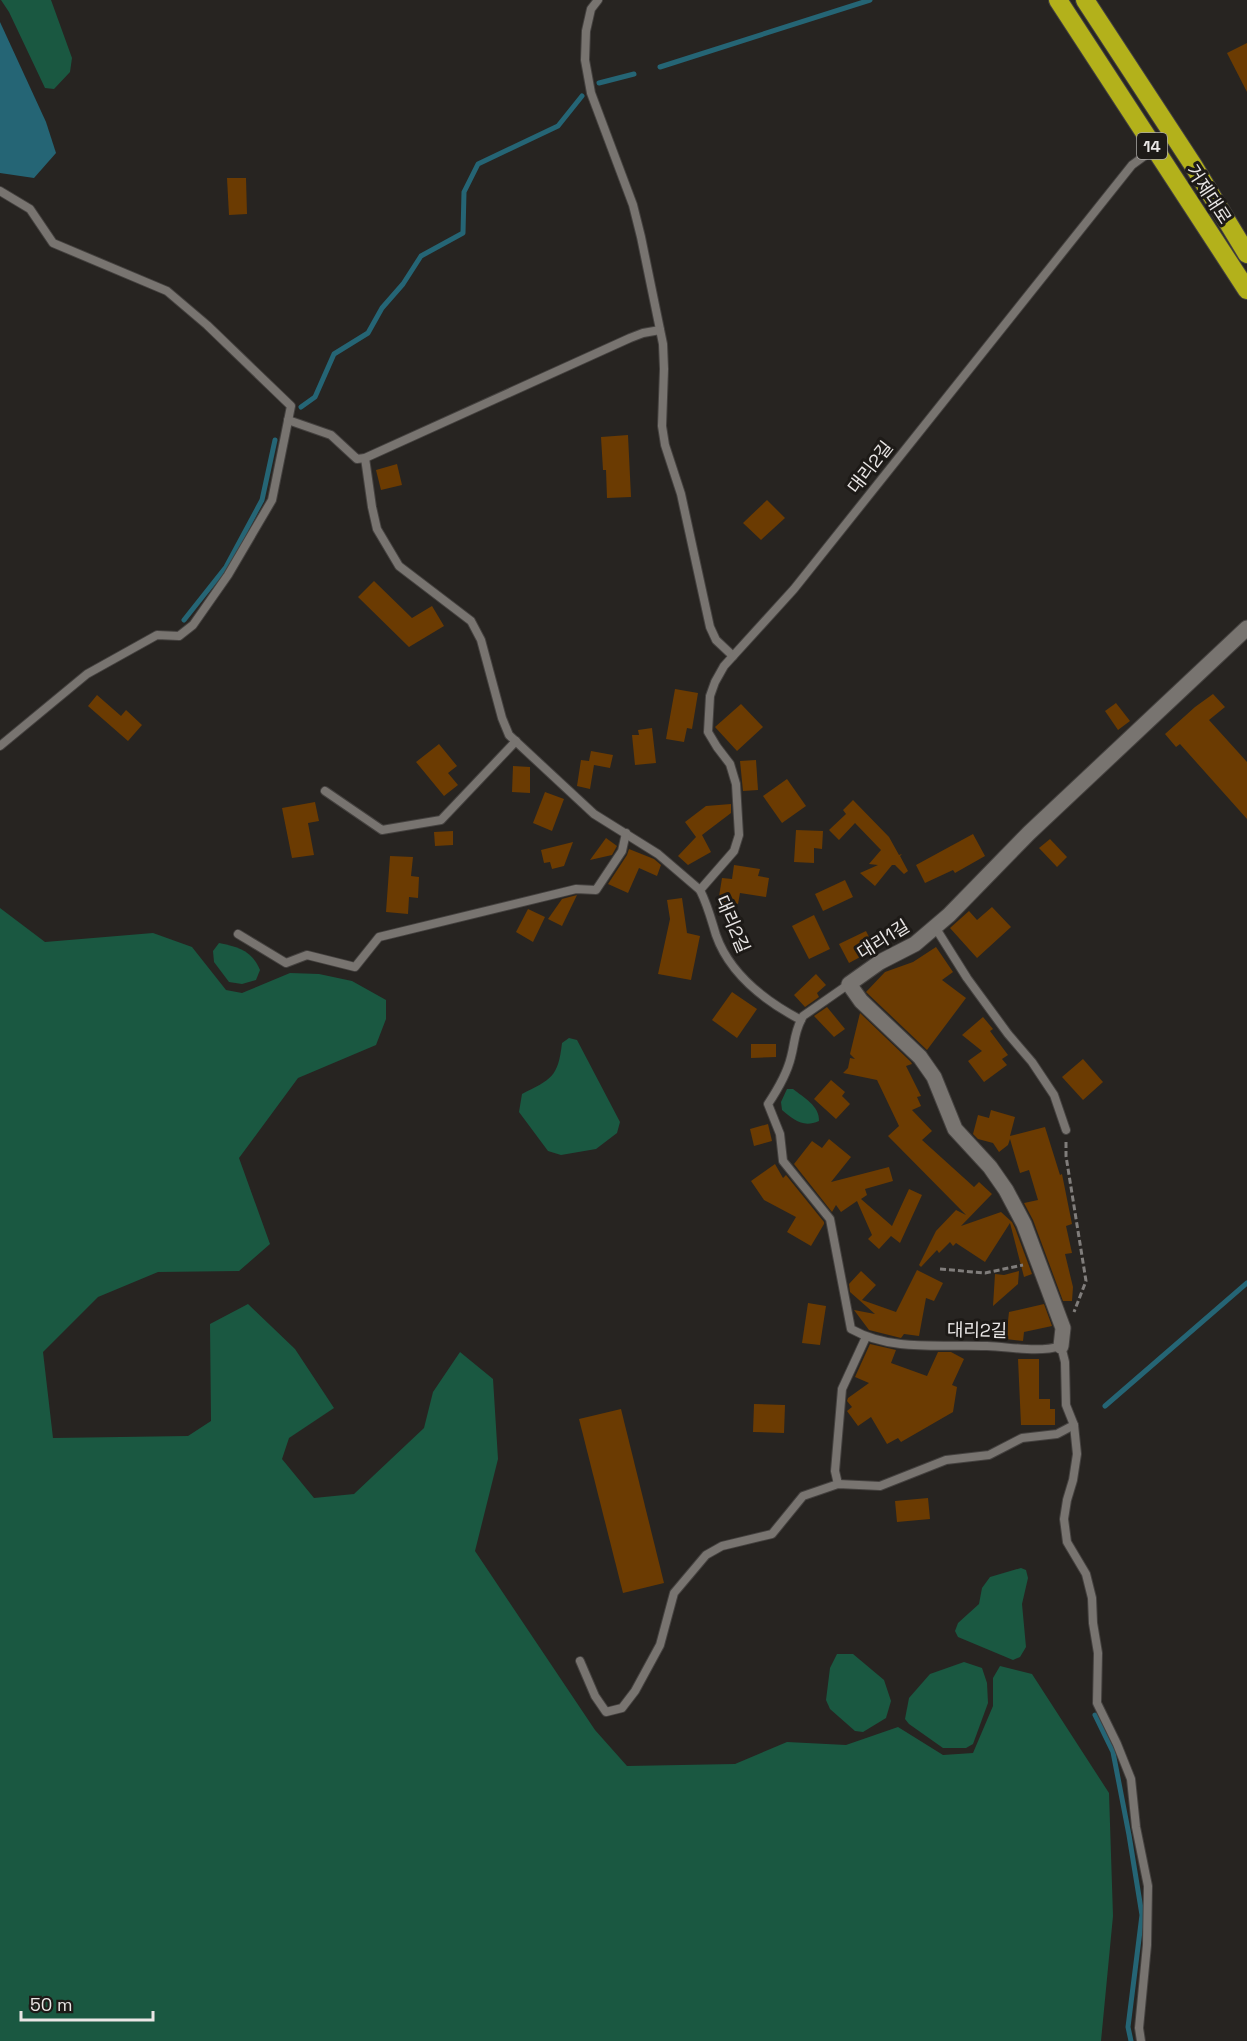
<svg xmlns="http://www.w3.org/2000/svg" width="1247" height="2041" font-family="'Space Grotesk','Noto Sans KR',sans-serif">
<rect width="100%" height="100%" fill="#272421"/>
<!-- green -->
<g fill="#1a5841">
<polygon points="1,0 51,0 72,58 70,72 54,89 45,88 9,12"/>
<polygon points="0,908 45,942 153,933 192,947 226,990 242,993 290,973 319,974 352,981 386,1000 386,1019 376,1045 298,1078 239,1158 270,1244 239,1271 158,1272 98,1297 43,1352 53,1438 188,1436 211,1421 210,1324 248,1304 295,1349 334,1408 289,1438 282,1459 314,1498 354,1494 424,1428 433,1392 460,1352 493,1379 498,1459 475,1551 595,1730 627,1766 735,1764 787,1742 846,1745 898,1727 943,1755 973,1753 993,1706 993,1678 1000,1666 1032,1674 1109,1793 1113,1916 1101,2041 0,2041"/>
<path d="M219 943C239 947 252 951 260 970L256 980 242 984 229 982 214 962 213 951Z"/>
<path d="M569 1038 577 1040 620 1122 617 1133 596 1149 561 1155 548 1151 519 1112 522 1094C551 1079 558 1078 562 1043Z"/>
<path d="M787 1089H793C803 1097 820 1106 819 1121 803 1128 794 1120 782 1110L781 1102Z"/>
<polygon points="1021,1568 1026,1570 1028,1578 1022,1604 1026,1647 1020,1657 1013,1660 958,1637 955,1631 958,1623 979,1604 982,1588 990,1577"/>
<polygon points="837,1654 853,1654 884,1680 891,1701 886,1718 863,1732 855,1731 830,1709 826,1700 830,1668"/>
<polygon points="964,1662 982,1668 987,1683 988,1703 973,1744 966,1748 943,1748 909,1724 905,1719 909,1698 930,1674"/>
</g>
<!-- water -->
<polygon fill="#256575" points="0,22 46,122 56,153 34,178 0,173"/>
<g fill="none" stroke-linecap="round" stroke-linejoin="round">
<!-- stream -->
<g stroke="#256575" stroke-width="5">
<polyline points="660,67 870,0"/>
<polyline points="599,83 634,74"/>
<polyline points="301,407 315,397 334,354 368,333 382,308 403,284 421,256 463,233 464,192 478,164 558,126 582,96"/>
<polyline points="184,620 226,567 262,500 275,440"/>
<polyline points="1105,1406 1247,1283"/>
<polyline points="1095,1715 1113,1752 1129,1835 1142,1915 1128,2027 1131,2041"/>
</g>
</g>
<!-- building -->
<g fill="#6b3b02">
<polygon points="1247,43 1247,92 1227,53"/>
<polygon points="227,178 246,178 247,214 229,215"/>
<polygon points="628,435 631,497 607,498 606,470 603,470 601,437"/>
<polygon points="397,464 402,485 381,490 376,470"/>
<polygon points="767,500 785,518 761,540 743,523"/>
<polygon points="374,581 412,618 432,606 444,626 409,647 358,597"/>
<polygon points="675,689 698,693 692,729 687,728 684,742 666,739"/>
<polygon points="1213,694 1225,707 1209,720 1247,762 1247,819 1180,744 1176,747 1165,734 1195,707"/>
<polygon points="97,695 121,716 126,710 142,725 128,741 88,706"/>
<polygon points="1116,703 1130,721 1118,730 1105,711"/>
<polygon points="741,704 763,727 737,751 715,727"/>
<polygon points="652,728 656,763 635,765 632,735 639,735 638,730"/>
<polygon points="439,744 457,766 448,773 458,785 444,796 416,762"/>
<polygon points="591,751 613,755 610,768 594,765 590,789 577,786 581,760 589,761"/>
<polygon points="756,760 758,790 743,791 740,761"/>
<polygon points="513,766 530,767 530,793 512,792"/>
<polygon points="787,779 806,806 782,823 763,796"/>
<polygon points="545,792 564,799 552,831 533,823"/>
<polygon points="853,800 889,837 899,855 902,854 900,856 908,871 904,874 895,865 892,865 875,886 860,873 878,865 869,864 881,850 855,823 839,840 829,830 846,814 843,810"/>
<polygon points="315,802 319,821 308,823 314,855 292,858 282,808"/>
<polygon points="731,804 731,813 702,835 711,852 688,865 678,856 696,837 685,822 706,806"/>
<polygon points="796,830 823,831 822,849 814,848 814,863 794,862"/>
<polygon points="453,831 453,845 435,846 434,832"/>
<polygon points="973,834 985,856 955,873 953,870 925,883 916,865"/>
<polygon points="606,838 617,846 612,855 590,860"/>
<polygon points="1050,839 1067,857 1057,867 1039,848"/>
<polygon points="573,842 564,866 552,869 550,862 544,863 541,850"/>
<polygon points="629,849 654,859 661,865 657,876 639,868 628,893 608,884 627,855"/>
<polygon points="390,856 413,857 411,876 419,877 418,898 409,897 408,914 386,912"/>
<polygon points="734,865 760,869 758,876 769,878 766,897 740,893 738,904 734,903 732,912 717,909 722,878 732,879"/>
<polygon points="845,880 853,897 823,911 815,894"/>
<polygon points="577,895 562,926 548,919 562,899"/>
<polygon points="682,898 687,933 700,936 691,980 658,974 670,919 667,900"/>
<polygon points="992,907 1011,927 977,958 950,928 969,911 977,920"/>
<polygon points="528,909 545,917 533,942 516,932"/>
<polygon points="814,915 830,949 809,959 792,926"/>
<polygon points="866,931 875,949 849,963 839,944"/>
<polygon points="936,947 953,972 942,980 966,998 927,1050 866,992 885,972 913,962"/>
<polygon points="816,974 826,985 817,993 819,997 805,1007 794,995"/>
<polygon points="732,992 757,1009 737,1038 712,1020"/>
<polygon points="827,1007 845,1029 834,1037 814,1016"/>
<polygon points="860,1013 911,1062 912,1064 906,1066 921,1096 917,1097 921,1106 912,1110 932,1131 922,1140 974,1187 979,1182 992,1194 961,1226 1001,1212 1012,1222 1015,1228 1032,1274 1024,1277 1010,1223 985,1262 956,1243 953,1246 950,1242 939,1253 937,1250 921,1267 919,1265 936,1231 956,1210 966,1215 888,1136 899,1126 877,1080 843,1073 848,1068 850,1058 855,1059 850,1054"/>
<polygon points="983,1017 993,1029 990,1031 1008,1055 1002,1059 1007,1065 984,1082 968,1061 982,1051 962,1035"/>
<polygon points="751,1044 776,1044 776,1057 751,1058"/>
<polygon points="1083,1059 1103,1082 1083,1100 1062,1077"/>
<polygon points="831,1080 845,1092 842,1096 850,1104 836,1119 814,1099"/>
<polygon points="991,1110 1015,1117 1010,1136 1045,1127 1060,1175 1062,1174 1072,1224 1066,1226 1072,1253 1065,1254 1073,1287 1072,1301 1063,1301 1033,1220 1024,1203 1038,1200 1029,1170 1020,1173 1010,1139 1008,1145 999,1152 993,1143 978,1139 973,1134 978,1115 989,1118"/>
<polygon points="768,1124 772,1141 754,1146 750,1129"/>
<polygon points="829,1139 851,1157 831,1182 889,1167 893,1181 865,1189 867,1195 861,1199 892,1226 909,1189 922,1195 900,1243 891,1236 879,1249 868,1239 872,1235 857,1201 841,1212 836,1205 832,1212 794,1164 812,1141 822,1148"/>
<polygon points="775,1164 783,1178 786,1175 824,1222 824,1224 811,1246 787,1232 796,1217 764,1200 751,1181"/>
<polygon points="917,1270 943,1283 934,1301 926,1298 919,1336 904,1334 901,1338 869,1330 854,1310 875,1314 850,1292 849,1284 861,1271 876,1285 862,1300 896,1312"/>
<polygon points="1019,1271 1018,1284 993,1306 995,1274 1004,1275"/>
<polygon points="808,1303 826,1306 820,1345 802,1343"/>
<polygon points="1044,1304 1052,1326 1024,1332 1023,1341 1006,1339 1009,1312"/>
<polygon points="870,1344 896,1350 891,1363 927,1376 938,1352 951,1352 964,1359 952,1385 957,1387 953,1412 901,1442 898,1438 887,1444 871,1417 858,1426 847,1411 852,1407 847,1401 848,1398 869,1383 855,1377"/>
<polygon points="1018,1359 1039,1359 1039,1399 1050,1399 1050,1409 1055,1409 1055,1425 1021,1425"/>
<polygon points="754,1404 785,1405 784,1433 753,1432"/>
<polygon points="621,1409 664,1583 623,1593 579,1419"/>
<polygon points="928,1498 930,1519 897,1522 895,1501"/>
</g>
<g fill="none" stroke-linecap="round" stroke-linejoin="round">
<defs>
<g id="lane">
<polyline points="598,0 591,9 586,31 585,60 591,93 633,205 641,237 663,344 664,369 662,426 665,445 681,494 710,627 716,640 733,656"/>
<polyline points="0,191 30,209 53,243 167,291 207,325 291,406 272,500 228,575 193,625 179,636 157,635 87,674 0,746"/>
<polyline points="288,420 331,435 357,459 365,458 630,338 643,333 660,330"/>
<polyline points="365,458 372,507 377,529 399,566 471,621 481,640 502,718 509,735 594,814 658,854 700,890"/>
<polyline points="325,791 382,830 441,820 516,741"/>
<polyline points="935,927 967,978 1008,1034 1032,1062 1054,1095 1066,1130"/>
<polyline points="238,934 286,963 307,955 355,967 379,937 576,889 596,890 622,851 626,833"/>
<polyline points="801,1020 803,1016 849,984"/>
<polyline points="838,1484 835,1471 842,1389 866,1337"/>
<polyline points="580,1661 595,1696 606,1712 622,1708 635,1691 660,1645 674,1593 706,1555 722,1546 772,1534 803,1496 838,1484 880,1486 946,1460 989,1455 1022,1438 1057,1434 1074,1425"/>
<path d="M1141 2041 1139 2028 1147 1945 1148 1886 1136 1827 1131 1779 1117 1744 1097 1703 1098 1653 1093 1623 1092 1598 1086 1574 1067 1542 1064 1519 1067 1500 1073 1480 1077 1454 1074 1425 1066 1405 1065 1362 1061 1346C1038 1353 1012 1347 987 1346 942 1344 892 1352 851 1329L830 1219 783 1161 780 1134 768 1104C778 1089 787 1074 791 1057 795 1042 794 1034 801 1020 765 1001 730 975 716 935 711 919 708 906 700 890L734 851 739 835 736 784 730 764 717 747 708 732 710 696 715 682 724 666 794 589 1132 165 1154 149"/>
</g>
<polyline id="street" points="1061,1346 1063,1328 1024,1224 1006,1190 990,1167 955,1129 934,1077 920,1057 861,1001 849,984 880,962 915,944 949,915 1029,833 1247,628"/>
<g id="highway">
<polyline points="1058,0 1247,290"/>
<polyline points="1085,0 1193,165 1247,254"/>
</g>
</defs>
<!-- lane casing -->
<use href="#lane" stroke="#44413f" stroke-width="10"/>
<!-- street casing -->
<use href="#street" stroke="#44413f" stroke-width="17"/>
<!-- highway casing -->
<use href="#highway" stroke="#44413f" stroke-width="20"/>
<!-- path -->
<g stroke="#807d7b" stroke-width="3" stroke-dasharray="6 3" stroke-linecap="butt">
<polyline points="1066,1142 1066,1156 1086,1281 1074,1312"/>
<polyline points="940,1269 985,1273 1023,1265"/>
</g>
<!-- lane -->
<use href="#lane" stroke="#787470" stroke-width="8"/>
<!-- street -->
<use href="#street" stroke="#787470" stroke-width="15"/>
<!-- highway -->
<use href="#highway" stroke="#b3b11b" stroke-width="18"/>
</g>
<g text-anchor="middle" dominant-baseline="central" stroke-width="6" stroke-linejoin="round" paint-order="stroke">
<!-- shield labels -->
<rect fill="#1d1a17" stroke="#aca9a7" stroke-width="1.5" x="1137" y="133" width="30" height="26" rx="4.5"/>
<g font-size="16" font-weight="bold" fill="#e9e6e5">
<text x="1152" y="146">14</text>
</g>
<!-- street labels -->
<g font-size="18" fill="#e9e6e5" stroke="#1d1a17">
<text transform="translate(1209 194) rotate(57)">거제대로</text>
<text transform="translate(870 467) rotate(-52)">대리2길</text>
<text transform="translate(733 924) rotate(67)">대리2길</text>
<text transform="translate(883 939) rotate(-32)">대리1길</text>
<text transform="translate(977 1330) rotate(1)">대리2길</text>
</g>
</g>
<!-- scale -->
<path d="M21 2011v9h132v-9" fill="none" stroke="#e9e6e5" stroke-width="3"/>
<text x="30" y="2011" font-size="18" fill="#e9e6e5" stroke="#1d1a17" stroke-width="4.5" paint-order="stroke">50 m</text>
</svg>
